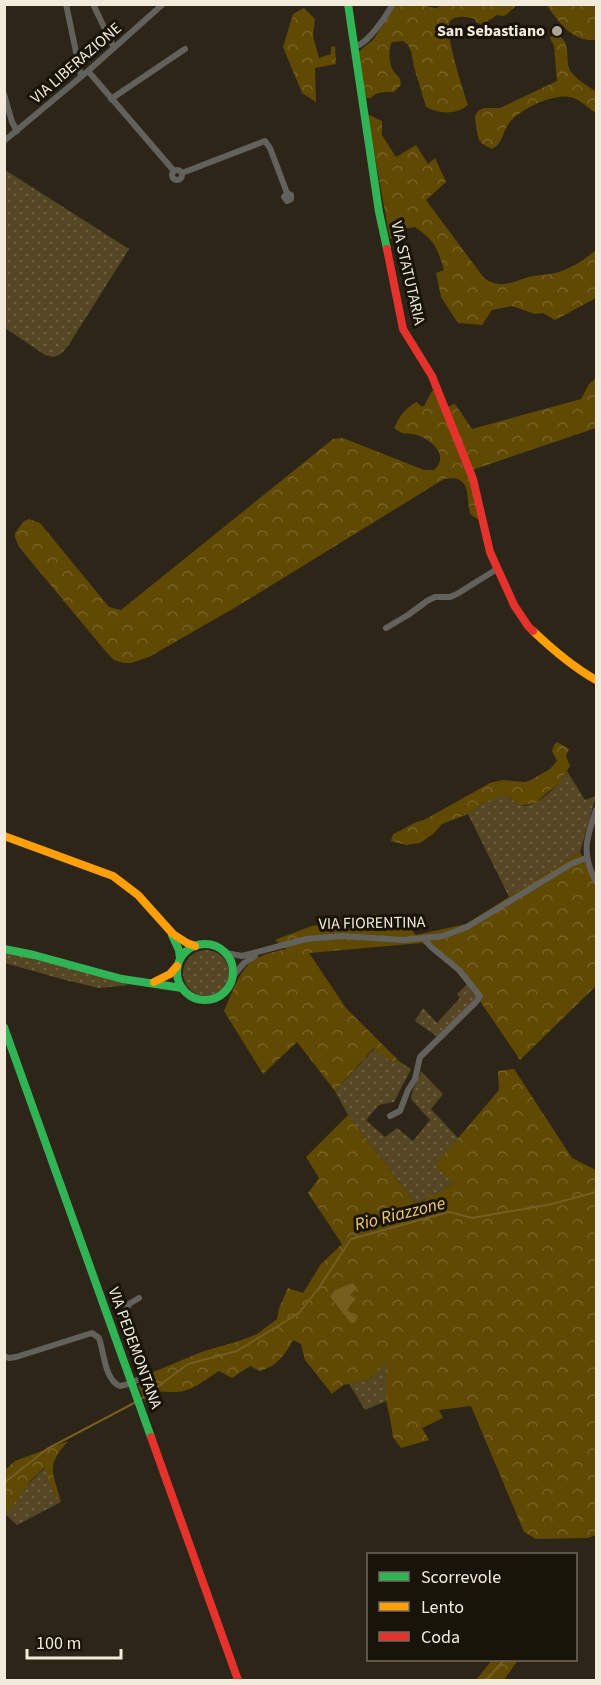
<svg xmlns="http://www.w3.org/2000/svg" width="601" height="1685" font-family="'Source Sans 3',sans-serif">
<defs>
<pattern id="grass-dots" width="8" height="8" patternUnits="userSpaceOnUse" patternTransform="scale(1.5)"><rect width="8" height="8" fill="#554624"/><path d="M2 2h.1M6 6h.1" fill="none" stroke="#6e6143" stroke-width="1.8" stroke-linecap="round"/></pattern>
<pattern id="forest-crowns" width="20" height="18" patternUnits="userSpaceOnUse" patternTransform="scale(1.5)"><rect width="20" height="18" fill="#5f4903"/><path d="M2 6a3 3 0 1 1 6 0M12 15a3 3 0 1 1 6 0" fill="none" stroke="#766327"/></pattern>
</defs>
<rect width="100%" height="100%" fill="#2d2618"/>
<!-- grass -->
<g fill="url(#grass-dots)">
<polygon points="5,170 129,249 68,346 61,354 54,357 45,355 5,328"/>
<path d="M567 771 585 800 596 796 580 852 509 897 468 814C478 807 489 797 501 796 509 795 512 800 518 804 533 813 561 783 567 771Z"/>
<circle cx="206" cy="973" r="23"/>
<polygon points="4,952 31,956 129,985 99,988 65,980 5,963"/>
<polygon points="468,983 480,1001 442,1040 415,1021 423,1008 437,1023 460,998 457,994"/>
<path d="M375 1048 390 1061 400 1062 411 1069 394 1102 379 1105 366 1120 385 1137 397 1128 413 1141 430 1120 411 1099C412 1089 418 1080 421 1071L443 1094 431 1109 458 1138 436 1165 453 1184 416 1204 348 1115 335 1091Z"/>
<polygon points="386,1362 386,1401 365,1410 349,1384 369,1380"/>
<path d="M45 1468 53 1492 61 1502 17 1525 6 1515C17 1497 28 1482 45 1468Z"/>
</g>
<!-- forest -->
<g fill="url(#forest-crowns)" fill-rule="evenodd">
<path d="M445 4 517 5 507 14 504 16 497 15 482 25 476 22 475 19C467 17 457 15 451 20 442 28 464 92 468 105 457 115 438 114 426 107L414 67 411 51 408 45 403 41 392 42C388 49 389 65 394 72 399 78 400 76 401 85L394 92C387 92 376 91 371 98H366L358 52 373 40 396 5H427L429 7 436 8Z"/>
<path d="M543 5H596V40C572 42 560 23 547 6Z"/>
<polygon points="304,8 315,19 313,36 319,58 331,54 331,47 335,46 336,64 315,68 316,102 302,93 283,47 293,14"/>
<path d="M552 36H560C573 49 563 62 572 73 578 81 589 86 596 92V113C589 109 582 101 573 98 557 91 520 109 510 122 502 131 504 143 492 149 476 141 479 141 476 125 475 118 474 117 478 111L484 108H500L557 81 554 46 550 38Z"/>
<path d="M367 114 382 121V135L396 157 416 145 428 164 435 158 446 182 426 200 484 278C503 291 514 280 533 276 539 275 545 275 551 274 569 270 583 261 596 250V298L555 320 543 313 535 314 512 306 492 310 482 325 458 323 441 297 436 273 444 270C437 247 435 241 415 227L395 230V238L390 239Z"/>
<path d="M596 378V428L475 469 472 473 480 521 470 514C466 494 471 474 444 479L236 607 149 657 131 663H123L114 660 107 653 19 547 15 537V533L24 521 29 519 40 523 109 607 121 610 333 439 343 438 424 470H434C450 456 432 440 417 435 412 433 407 434 402 433 399 432 397 430 394 428 399 417 406 407 417 402L421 406H424L432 391H434L443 408 455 404 472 429 581 399 589 384Z"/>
<path d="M557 742 569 749 566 756 570 766 559 783 535 803 524 805H519L509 797 501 796 485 802 468 814 442 824 433 834 420 843 406 845 391 841 393 834C404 830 412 822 424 820L490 783 503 780 524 782 529 781 550 769 557 761 552 751 554 745Z"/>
<path d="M580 852 596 885V986L520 1060 480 1001 459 967 422 943 309 953 346 1008 400 1062 390 1061 374 1048 335 1091 297 1042 263 1074 224 1011C232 994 240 965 259 957 268 953 277 951 286 949L275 940 309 927 339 920 376 914 403 921 416 935 466 924Z"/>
<path d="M514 1069 572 1158 596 1170V1535L588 1538 536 1539 524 1532 471 1406 439 1410 443 1418 422 1428 429 1440 401 1448 393 1437 391 1423 386 1401V1363L369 1380 343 1385 332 1394 305 1360 301 1344 293 1340C285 1355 277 1366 260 1371L250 1366 232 1378 219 1371C194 1387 190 1395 158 1391L147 1405 138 1386 153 1372 204 1351 236 1342 257 1334 277 1319 279 1308 288 1288 303 1293 321 1264 342 1244 308 1193 319 1178 306 1157 348 1115 416 1204 453 1184 435 1165 499 1090 498 1071ZM352 1291 350 1295 351 1304 348 1310 353 1316 338 1307 330 1297Z"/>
<path d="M68 1441C45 1467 53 1471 61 1502L53 1492 44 1468 31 1480 5 1516V1470L15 1461Z"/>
<polygon points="492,1660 518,1660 504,1680 476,1680"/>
</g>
<!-- water -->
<polygon fill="#765e1f" points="353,1283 357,1288 350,1295 356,1299 351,1304 348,1310 356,1318 356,1321 353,1323 351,1323 330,1297 335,1290"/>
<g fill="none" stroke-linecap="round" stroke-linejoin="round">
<!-- stream -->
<g stroke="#765e1f" stroke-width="2">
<polyline points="141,1399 188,1364 237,1351 299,1313 318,1289 351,1239 449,1212 472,1218 552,1204 596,1192"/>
<polyline points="4,1483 47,1449 136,1402"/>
<polyline points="486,1680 504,1660"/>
</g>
<!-- street -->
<g stroke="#63615b" stroke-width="6">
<polyline points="66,4 81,76"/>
<polyline points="93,4 114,48"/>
<path d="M355 47C369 42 385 18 393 4"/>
<polyline points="88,71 174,171"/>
<polyline points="4,94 12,122 17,131"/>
<polyline points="111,99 185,49"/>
<polyline points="4,141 88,71 163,4"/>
<circle cx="177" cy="175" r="5"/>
<polyline points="182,173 265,141 270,148 287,193 291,195 291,199 287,201 284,197 287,193"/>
<polyline points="386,628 408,615 427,601 435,597 450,597 457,594 497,569"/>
<path d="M596 810C586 840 581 853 596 882"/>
<polyline points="226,953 242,956 306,939 342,936 404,940 443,936 467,927 571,864 586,858"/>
<polyline points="234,975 244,963 255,956"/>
<polyline points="390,1116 400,1111 408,1090 415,1079 420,1057 476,1002 480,996 459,970 430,946 425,939"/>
<path d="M4 1356 9 1358 16 1357 92 1333 99 1338C104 1352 105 1381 120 1386 171 1375 126 1352 123 1327 122 1319 126 1310 129 1304L139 1298"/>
</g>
<!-- fast -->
<g stroke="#30b455" stroke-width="8">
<polyline points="348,4 379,212 387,249"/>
<polyline points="172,935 179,950 180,958"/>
<circle cx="205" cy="972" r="28"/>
<polyline points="4,949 34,955 122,979 182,988"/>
<polyline points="4,1027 151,1437"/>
</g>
<!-- slow -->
<g stroke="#ff9f0a" stroke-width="8">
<path d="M533 631C552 649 573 667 596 680"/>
<polyline points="4,836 113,876 138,895 173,934 187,943 195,946"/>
<polyline points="154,982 170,974 177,966"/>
</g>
<!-- jam -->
<g stroke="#e5322d" stroke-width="8">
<polyline points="387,249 403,329 432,376 473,479 490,552 514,605 528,626 533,631"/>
<polyline points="151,1437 238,1680"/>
</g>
</g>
<!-- markers -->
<circle fill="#ada697" stroke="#191409" stroke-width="2" cx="557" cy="31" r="6"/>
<g text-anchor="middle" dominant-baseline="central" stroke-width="6" stroke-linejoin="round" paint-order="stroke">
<!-- poi labels -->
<g font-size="16" font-weight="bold" fill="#f2ebdc" stroke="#191409" text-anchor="end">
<text x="545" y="31">San Sebastiano</text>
</g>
<!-- street labels -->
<g font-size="16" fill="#f2ebdc" stroke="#191409">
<text transform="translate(76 63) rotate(-41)">VIA LIBERAZIONE</text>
<text transform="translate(408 273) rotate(77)">VIA STATUTARIA</text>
<text transform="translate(372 923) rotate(-1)">VIA FIORENTINA</text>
<text transform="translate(135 1348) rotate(70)">VIA PEDEMONTANA</text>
</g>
<!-- water labels -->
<g font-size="18" font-style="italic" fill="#f0ca6d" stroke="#191409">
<text transform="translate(400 1214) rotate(-14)">Rio Riazzone</text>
</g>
</g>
<!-- border -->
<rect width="601" height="1685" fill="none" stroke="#f2ebdc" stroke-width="12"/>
<!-- legend -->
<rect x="367" y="1553" width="210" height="108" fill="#191409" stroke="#706a5d" stroke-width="1.5"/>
<rect x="379" y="1572" width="30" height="9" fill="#30b455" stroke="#706a5d" stroke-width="1.5"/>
<text x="421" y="1583" font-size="18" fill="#f2ebdc">Scorrevole</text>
<rect x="379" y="1602" width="30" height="9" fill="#ff9f0a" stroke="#706a5d" stroke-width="1.5"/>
<text x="421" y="1613" font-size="18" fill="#f2ebdc">Lento</text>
<rect x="379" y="1632" width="30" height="9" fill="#e5322d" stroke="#706a5d" stroke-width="1.5"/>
<text x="421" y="1643" font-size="18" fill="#f2ebdc">Coda</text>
<!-- scale -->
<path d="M27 1649v9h94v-9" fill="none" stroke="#f2ebdc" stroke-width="3"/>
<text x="36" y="1649" font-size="18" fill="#f2ebdc" stroke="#191409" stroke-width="4.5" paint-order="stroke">100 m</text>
</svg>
